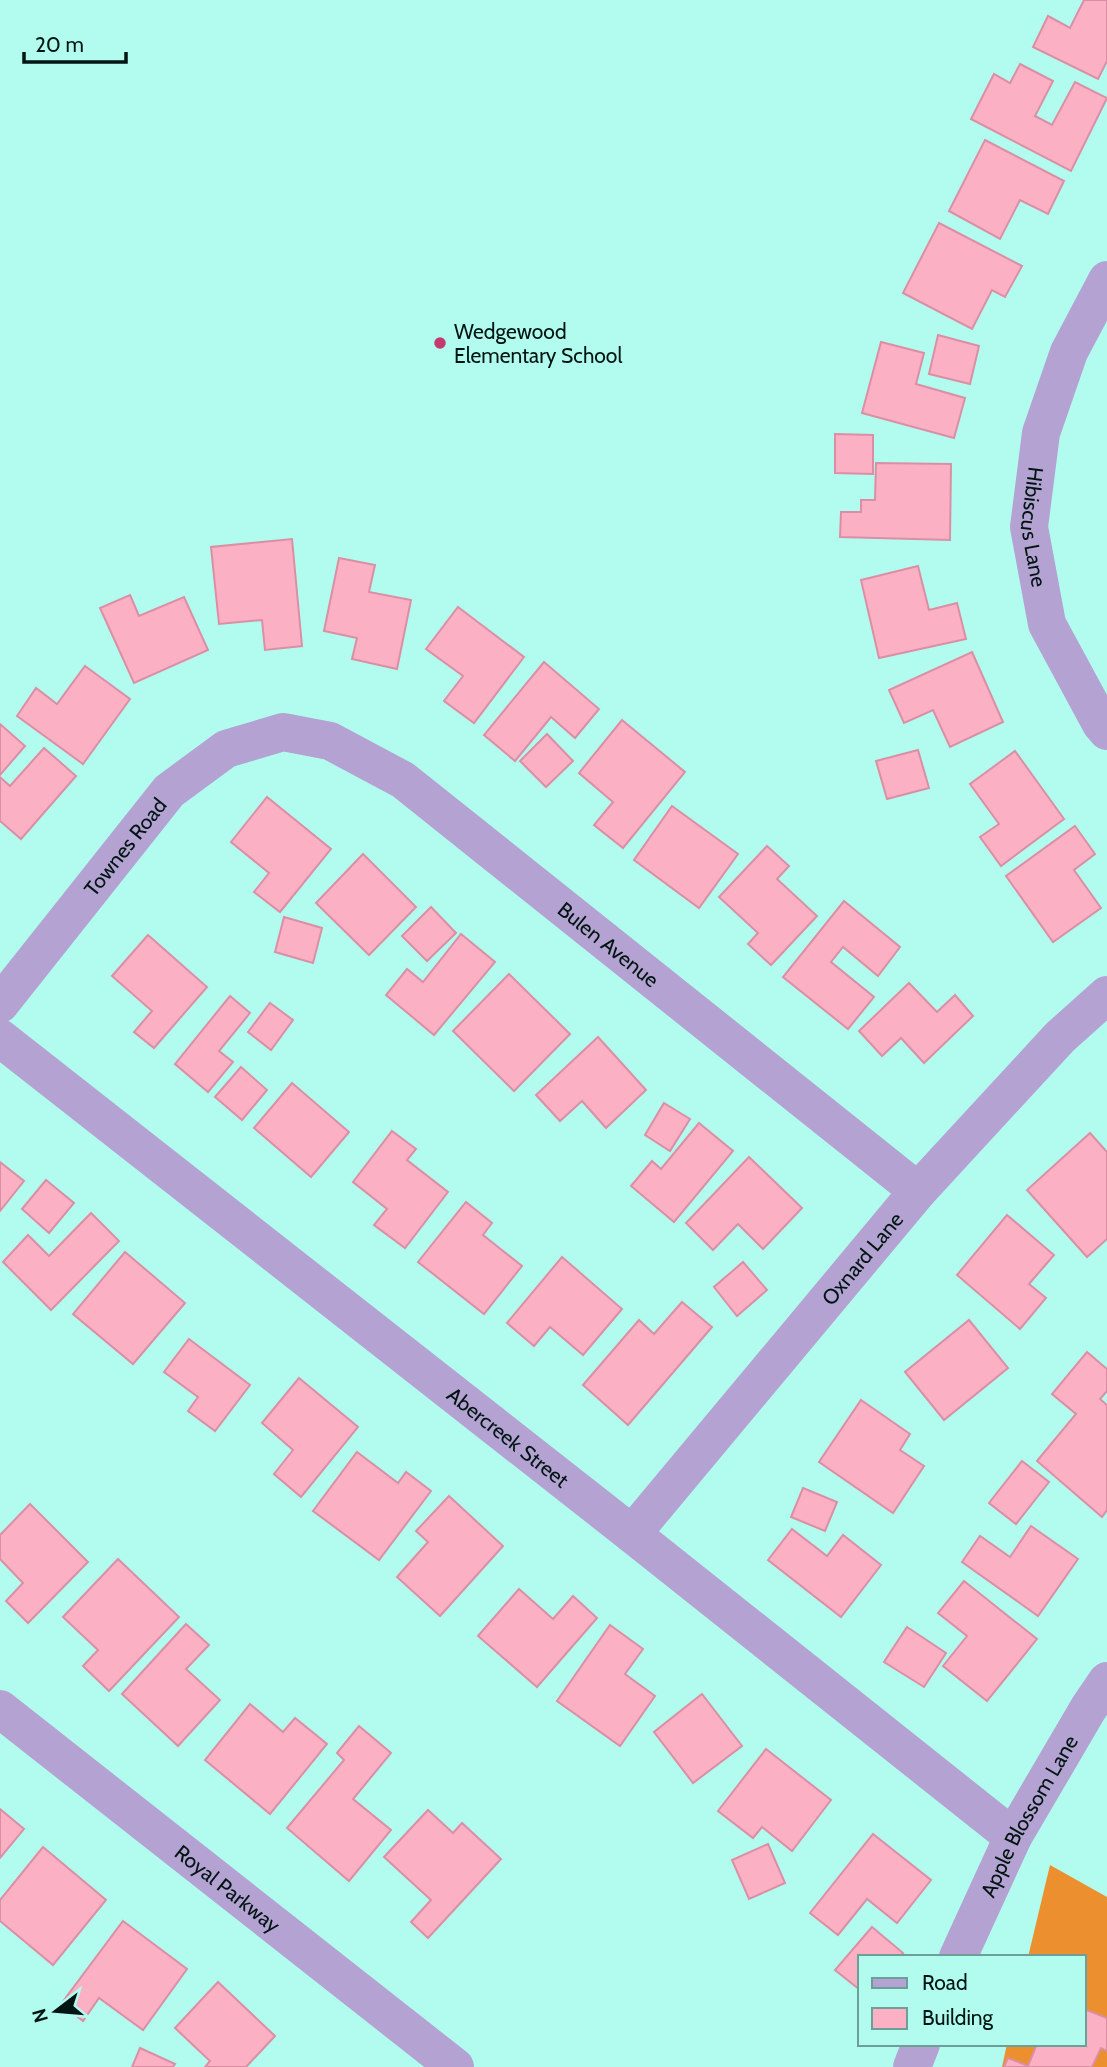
<svg xmlns="http://www.w3.org/2000/svg" width="1107" height="2067" font-family="Cabin,sans-serif">
<rect width="100%" height="100%" fill="#b2fcef"/>
<!-- forest -->
<polygon fill="#eb8f2f" points="1050,1865 1107,1897 1107,2067 1002,2067 1007,2044 1084,2044 1084,1957 1028,1957"/>
<!-- building -->
<g fill="#fcb0c4" stroke="#db8fa4" stroke-width="2">
<polygon points="1084,0 1107,0 1107,61 1098,79 1033,47 1048,16 1070,28"/>
<polygon points="1020,64 1053,81 1035,116 1052,125 1075,82 1107,98 1071,171 971,119 994,74 1010,83"/>
<polygon points="985,140 1064,181 1048,214 1020,200 1000,239 949,211"/>
<polygon points="939,223 1022,266 1005,297 992,290 972,329 903,293"/>
<polygon points="938,335 979,346 970,384 929,374"/>
<polygon points="881,342 924,353 916,384 965,398 954,438 862,413"/>
<polygon points="835,434 873,435 873,474 835,473"/>
<polygon points="876,463 951,464 950,540 840,537 841,512 861,512 861,500 875,500"/>
<polygon points="292,539 302,646 265,650 262,620 219,624 211,547"/>
<polygon points="339,558 375,565 369,592 411,600 397,669 352,659 357,638 324,631"/>
<polygon points="918,566 929,610 957,603 966,639 879,658 861,580"/>
<polygon points="130,595 139,616 184,597 208,650 134,683 100,608"/>
<polygon points="458,607 524,657 474,723 444,701 463,676 426,649"/>
<polygon points="972,652 1003,722 950,747 933,710 904,723 889,690"/>
<polygon points="544,662 599,709 575,738 551,717 515,761 484,735"/>
<polygon points="85,666 130,699 83,764 17,716 36,688 57,704"/>
<polygon points="622,720 685,772 623,848 594,825 613,802 579,773"/>
<polygon points="0,724 25,746 0,775"/>
<polygon points="547,734 573,761 546,787 520,761"/>
<polygon points="44,748 76,776 21,839 0,821 0,777 10,786"/>
<polygon points="918,750 929,788 887,799 876,761"/>
<polygon points="1015,751 1064,819 1001,866 980,837 999,824 970,784"/>
<polygon points="267,797 331,849 280,912 254,892 269,873 231,842"/>
<polygon points="672,806 738,854 699,908 634,860"/>
<polygon points="1075,826 1095,854 1074,870 1101,908 1053,942 1006,876"/>
<polygon points="767,846 789,866 777,879 817,916 771,965 748,944 758,933 719,897"/>
<polygon points="363,854 416,907 369,955 316,903"/>
<polygon points="844,901 900,947 878,976 843,947 831,962 874,997 848,1029 783,977"/>
<polygon points="431,907 456,933 427,961 402,936"/>
<polygon points="284,917 322,928 313,963 275,952"/>
<polygon points="461,934 495,962 434,1035 386,995 407,969 423,982"/>
<polygon points="148,935 207,987 154,1048 134,1032 152,1011 112,976"/>
<polygon points="509,974 570,1034 514,1091 453,1031"/>
<polygon points="909,983 937,1012 955,995 973,1016 924,1063 901,1038 882,1056 859,1031"/>
<polygon points="230,996 250,1013 219,1051 233,1062 208,1092 175,1064"/>
<polygon points="270,1003 293,1020 271,1050 248,1032"/>
<polygon points="598,1037 646,1090 606,1128 582,1101 560,1121 536,1095"/>
<polygon points="241,1067 267,1090 242,1120 215,1097"/>
<polygon points="292,1083 349,1132 311,1177 254,1128"/>
<polygon points="664,1103 690,1119 670,1151 645,1135"/>
<polygon points="699,1123 733,1151 674,1222 631,1186 652,1161 661,1169"/>
<polygon points="392,1131 416,1149 407,1160 448,1192 405,1248 374,1225 387,1209 353,1182"/>
<polygon points="1090,1133 1107,1152 1107,1239 1087,1257 1027,1190"/>
<polygon points="749,1157 802,1208 763,1249 738,1224 713,1250 686,1223"/>
<polygon points="0,1162 24,1181 0,1211"/>
<polygon points="46,1180 74,1203 49,1233 22,1209"/>
<polygon points="466,1202 492,1223 483,1235 522,1266 484,1314 418,1262"/>
<polygon points="91,1213 119,1241 51,1310 3,1262 28,1235 49,1256"/>
<polygon points="1007,1215 1054,1255 1029,1284 1046,1298 1020,1329 957,1275"/>
<polygon points="125,1252 185,1303 133,1364 73,1314"/>
<polygon points="562,1257 622,1309 583,1355 550,1327 534,1346 507,1323"/>
<polygon points="743,1262 767,1290 737,1316 714,1287"/>
<polygon points="682,1302 712,1327 628,1425 583,1385 639,1320 654,1334"/>
<polygon points="969,1320 1008,1368 944,1420 905,1372"/>
<polygon points="189,1339 250,1385 215,1431 188,1411 198,1397 164,1372"/>
<polygon points="1087,1352 1107,1369 1107,1391 1100,1399 1107,1405 1107,1510 1102,1517 1037,1461 1076,1414 1052,1394"/>
<polygon points="299,1378 358,1427 301,1497 274,1474 293,1450 262,1423"/>
<polygon points="861,1400 910,1434 900,1450 924,1466 893,1513 819,1462"/>
<polygon points="357,1452 398,1483 406,1472 431,1491 379,1560 313,1511"/>
<polygon points="1022,1461 1049,1482 1016,1524 989,1503"/>
<polygon points="803,1488 837,1502 825,1531 791,1517"/>
<polygon points="449,1496 503,1546 440,1616 397,1577 428,1542 416,1531"/>
<polygon points="30,1504 88,1562 28,1623 6,1601 23,1583 0,1559 0,1535"/>
<polygon points="1031,1526 1078,1559 1038,1616 962,1562 980,1536 1010,1557"/>
<polygon points="792,1529 827,1556 843,1535 881,1565 841,1617 768,1560"/>
<polygon points="118,1559 179,1617 109,1691 83,1666 98,1650 63,1617"/>
<polygon points="964,1581 1037,1639 987,1701 943,1666 967,1636 938,1613"/>
<polygon points="519,1589 553,1619 573,1596 597,1618 537,1687 478,1636"/>
<polygon points="186,1624 209,1645 186,1669 220,1700 178,1746 122,1694"/>
<polygon points="610,1625 643,1649 625,1674 655,1696 620,1746 557,1701"/>
<polygon points="907,1627 946,1653 924,1687 884,1662"/>
<polygon points="702,1694 742,1746 693,1783 654,1732"/>
<polygon points="250,1704 283,1732 295,1718 327,1744 270,1814 205,1760"/>
<polygon points="359,1726 391,1753 353,1799 391,1830 349,1881 287,1828 344,1760 337,1753"/>
<polygon points="766,1749 831,1800 792,1851 762,1827 753,1838 718,1811"/>
<polygon points="0,1809 24,1829 0,1858"/>
<polygon points="428,1810 453,1833 462,1823 501,1859 428,1938 411,1922 431,1900 384,1857"/>
<polygon points="873,1834 931,1880 897,1923 867,1899 838,1935 810,1913"/>
<polygon points="768,1844 785,1883 749,1899 732,1860"/>
<polygon points="43,1847 106,1900 53,1965 0,1921 0,1900"/>
<polygon points="123,1921 187,1969 143,2030 99,1998 83,2021 61,2004"/>
<polygon points="872,1927 903,1953 899,1957 860,1957 860,1990 835,1970"/>
<polygon points="218,1982 275,2036 246,2067 205,2067 210,2061 175,2028"/>
<polygon points="1084,2009 1107,2018 1107,2051 1101,2048 1092,2067 1004,2067 1008,2058 1028,2066 1037,2044 1084,2044"/>
<polygon points="140,2048 175,2064 173,2067 132,2067"/>
</g>
<g fill="none" stroke-linecap="round" stroke-linejoin="round">
<!-- street -->
<g stroke="#b4a3d2" stroke-width="38">
<path id="s1" d="M1107 280 1069 352 1041 433 1029 527 1047 624 1101 724 1107 731"/>
<path id="s2" d="M0 1004 169 791 226 749 283 732 330 741 403 780 918 1191"/>
<path id="s3" d="M0 1038 632 1534 1013 1837"/>
<path id="s4" d="M632 1534 918 1191 1060 1037 1107 995"/>
<path id="s5" d="M0 1709 455 2067"/>
<path id="s6" d="M958 1957 1013 1837 1088 1709 1107 1681"/>
<polyline points="912,2067 921,2044"/>
</g>
</g>
<!-- markers -->
<circle fill="#c4396e" stroke="#b2fcef" stroke-width="2.5" cx="440" cy="343" r="7"/>
<g text-anchor="middle" dominant-baseline="central" stroke-width="6" stroke-linejoin="round" paint-order="stroke">
<!-- poi labels -->
<g font-size="21" fill="#021512" stroke="#b2fcef" text-anchor="start">
<text x="454" y="331">Wedgewood<tspan x="454" dy="24">Elementary School</tspan></text>
</g>
<!-- street labels -->
<g font-size="21" fill="#021512" stroke="#b2fcef">
<text stroke="none"><textPath href="#s1" startOffset="262">Hibiscus Lane</textPath></text>
<text stroke="none"><textPath href="#s2" startOffset="201">Townes Road</textPath></text>
<text stroke="none"><textPath href="#s2" startOffset="796">Bulen Avenue</textPath></text>
<text stroke="none"><textPath href="#s4" startOffset="359">Oxnard Lane</textPath></text>
<text stroke="none"><textPath href="#s3" startOffset="646">Abercreek Street</textPath></text>
<text stroke="none"><textPath href="#s6" startOffset="158">Apple Blossom Lane</textPath></text>
<text stroke="none"><textPath href="#s5" startOffset="290">Royal Parkway</textPath></text>
</g>
</g>
<!-- legend -->
<rect x="858" y="1955" width="228" height="91" fill="#b2fcef" stroke="#6ca097" stroke-width="2"/>
<rect x="872" y="1978" width="35" height="10" fill="#b4a3d2" stroke="#6ca097" stroke-width="2"/>
<text x="922" y="1990" font-size="21" fill="#021512">Road</text>
<rect x="872" y="2008" width="35" height="21" fill="#fcb0c4" stroke="#6ca097" stroke-width="2"/>
<text x="922" y="2025" font-size="21" fill="#021512">Building</text>
<!-- north arrow -->
<g transform="translate(56 2011) rotate(254)" stroke="#b2fcef" stroke-width="5" paint-order="stroke">
<path d="M0-5L12 26L0 18L-12 26Z" fill="#021512"/>
<text y="-10" font-size="19" font-weight="bold" text-anchor="middle" fill="#021512">N</text>
</g>
<!-- scale -->
<path d="M24 52v10h102v-10" fill="none" stroke="#021512" stroke-width="3.5"/>
<text x="35" y="52" font-size="21" fill="#021512" stroke="#b2fcef" stroke-width="5" paint-order="stroke">20 m</text>
</svg>
